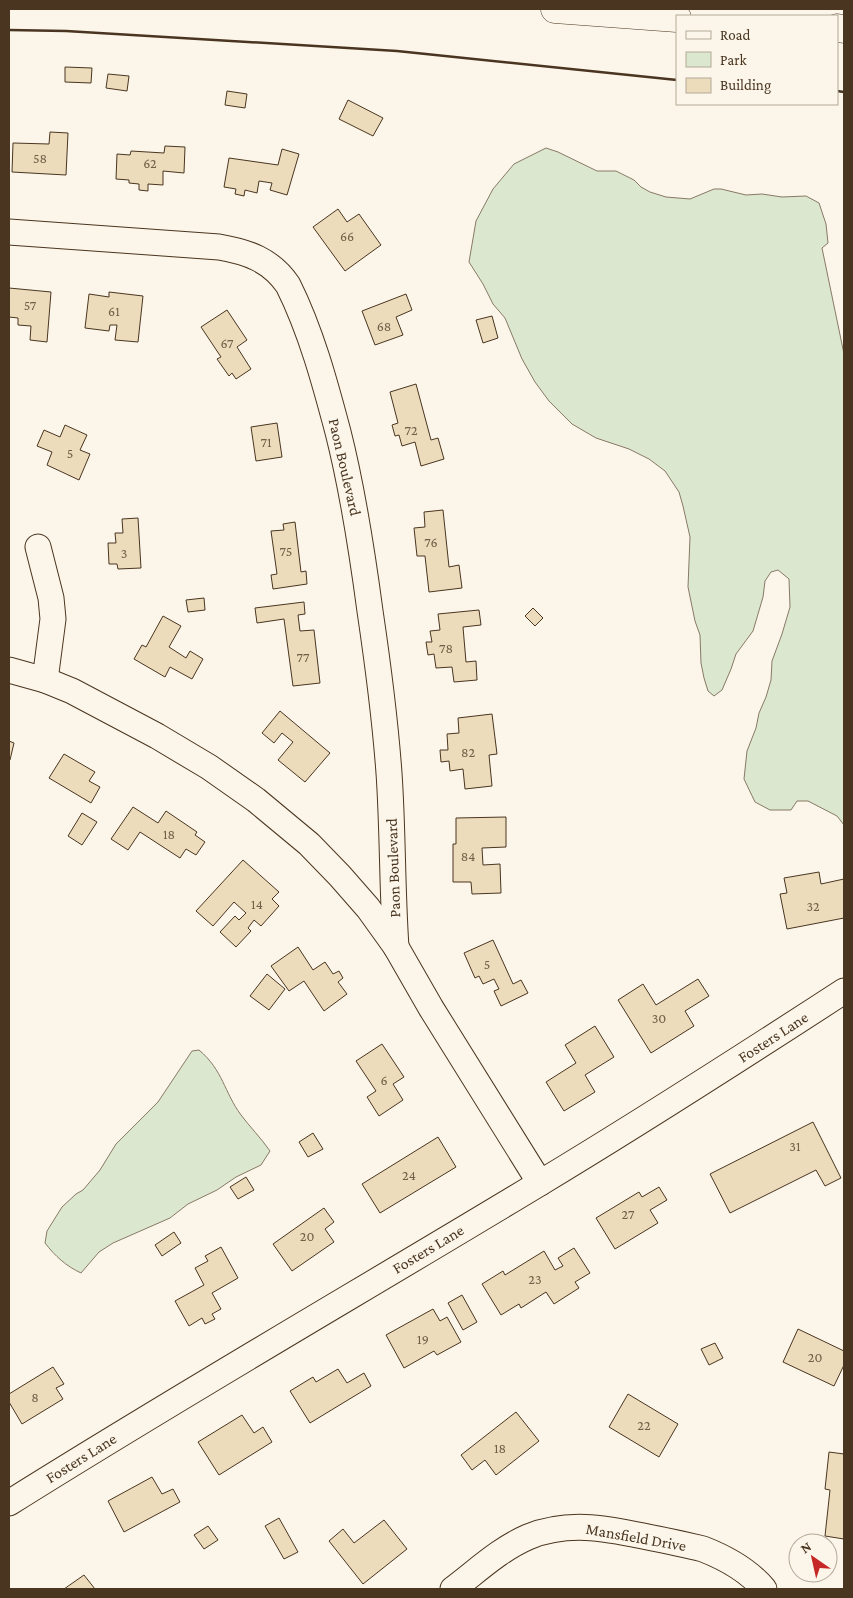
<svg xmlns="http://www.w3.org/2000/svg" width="853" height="1598" font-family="'Crimson Pro',serif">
<rect width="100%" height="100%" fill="#fbf6e9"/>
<!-- green -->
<g fill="#dce7d0" stroke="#887966">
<polygon points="546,148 558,152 597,171 616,171 634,180 641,187 650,192 666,197 690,199 714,189 721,189 746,195 762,194 782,197 806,196 819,203 826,224 828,243 822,248 844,354 844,825 837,816 808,801 797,801 791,810 770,810 755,802 744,779 747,751 756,728 759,713 766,697 771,680 772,661 782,634 790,607 789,579 778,570 771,572 765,581 763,597 753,631 736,654 731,669 722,690 714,696 708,691 704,678 701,663 700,635 695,621 688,587 690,537 683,506 679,492 665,471 649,459 629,449 596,438 572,424 549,401 535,382 522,359 505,318 493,304 483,284 469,262 476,221 493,189 514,164"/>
<path d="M199 1050C223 1070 224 1092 241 1115 250 1127 261 1138 270 1151L261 1165 236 1177 217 1190 188 1204 170 1218 113 1243 99 1252 81 1273C66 1266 55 1256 45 1243L47 1231 62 1207 76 1194 83 1190 100 1170 116 1144 158 1102 192 1051Z"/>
</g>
<!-- building -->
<g fill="#ecdcbc" stroke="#4a3520">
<polygon points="65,67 92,68 91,83 65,82"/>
<polygon points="108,74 129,76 127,91 106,88"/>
<polygon points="227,91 247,94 245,108 225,105"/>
<polygon points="348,100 383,118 373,136 339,119"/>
<polygon points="50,132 68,133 66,175 12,172 13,143 49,144"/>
<polygon points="165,146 185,147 184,173 163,171 163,185 148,184 148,191 139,190 139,184 129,183 129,180 116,179 117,154 130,155 131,151 164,153"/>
<polygon points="282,149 299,154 287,195 270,190 272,183 259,181 257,193 245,190 244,196 235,194 236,189 224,187 229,158 278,165"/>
<polygon points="338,209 347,222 359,214 381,245 345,271 313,227"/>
<polygon points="9,288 51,292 47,342 30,340 31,326 18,325 18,318 9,317"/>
<polygon points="109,292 143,296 138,342 115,340 117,325 110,325 109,331 85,328 89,294 109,297"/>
<polygon points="406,294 412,310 396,317 403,335 375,345 362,311"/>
<polygon points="227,310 247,340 237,347 251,369 236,379 232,373 229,376 217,359 221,357 201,327"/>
<polygon points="492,316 498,338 483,343 476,320"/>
<polygon points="416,384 431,440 438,438 444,459 421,466 415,442 402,446 399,435 395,436 392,425 398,423 390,392"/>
<polygon points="277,423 282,457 256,461 251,427"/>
<polygon points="65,425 87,435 80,450 90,454 79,480 47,465 52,452 37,446 44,430 60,437"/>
<polygon points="443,510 449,567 459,565 462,588 429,592 425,556 417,556 414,528 425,527 424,512"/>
<polygon points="138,518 141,568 118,569 117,564 109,564 108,543 116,543 115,533 123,533 122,519"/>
<polygon points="295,522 301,572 306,571 307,584 273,589 271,575 277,574 271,531 284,530 283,524"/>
<polygon points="204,598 205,610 188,612 186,600"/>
<polygon points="304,602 305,614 298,615 300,631 314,630 320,683 293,686 284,619 257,623 255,608"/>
<polygon points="533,608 543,618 535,626 525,616"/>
<polygon points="479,610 481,625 463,627 466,662 476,661 477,680 454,682 452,667 436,668 434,654 428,655 426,642 432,642 430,631 440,630 438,614"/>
<polygon points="163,616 181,626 169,647 186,658 190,651 203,659 192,679 170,667 165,677 134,659 142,645 146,647"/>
<polygon points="280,711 330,753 305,782 278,760 293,742 282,733 274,743 262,733"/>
<polygon points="492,714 497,754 489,755 492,786 465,789 463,769 450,771 449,761 441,762 440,750 448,750 447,734 459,733 458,718"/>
<polygon points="9,741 14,743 10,760 9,759"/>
<polygon points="64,754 95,772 89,781 100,787 91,803 49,778"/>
<polygon points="133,807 158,823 166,811 197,832 195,835 205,842 196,855 186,849 180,858 140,832 128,850 111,839"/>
<polygon points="82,813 97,822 82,845 68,836"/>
<polygon points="506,817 506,847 482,848 483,865 500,864 501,893 472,894 471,882 453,882 453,844 456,844 456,818"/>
<polygon points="243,860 279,892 272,899 279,906 261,926 254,920 248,928 251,931 236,947 220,932 235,916 239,920 246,913 234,902 213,926 196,911"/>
<polygon points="819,872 821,884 844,879 844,918 787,929 780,894 787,893 784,878"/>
<polygon points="493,940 513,984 521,980 528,993 501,1006 494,991 499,989 494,979 483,984 479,976 475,978 464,953"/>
<polygon points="298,947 313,970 325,962 333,974 339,971 343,978 338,982 347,994 324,1011 304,981 289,991 271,966"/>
<polygon points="267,974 285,989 269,1010 250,996"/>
<polygon points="698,979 709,996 685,1011 694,1026 651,1053 618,1000 643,984 656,1005"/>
<polygon points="595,1026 614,1057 585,1075 595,1092 564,1111 546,1082 576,1063 565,1045"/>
<polygon points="382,1044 404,1077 393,1084 403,1100 379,1116 367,1097 376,1091 356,1061"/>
<polygon points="813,1122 841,1178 825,1186 816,1170 730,1213 710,1174"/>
<polygon points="313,1133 323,1149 308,1157 299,1142"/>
<polygon points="438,1137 456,1167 380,1213 362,1184"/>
<polygon points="246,1177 254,1190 238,1199 230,1187"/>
<polygon points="659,1187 667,1200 650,1210 658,1223 615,1249 596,1218 639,1192 642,1197"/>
<polygon points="324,1208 334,1222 325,1229 334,1242 292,1271 273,1244"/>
<polygon points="174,1232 181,1243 162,1256 155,1245"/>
<polygon points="221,1247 238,1278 212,1293 221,1309 212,1314 215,1319 205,1324 202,1318 189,1326 175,1301 204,1285 195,1268 208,1261 205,1256"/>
<polygon points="574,1248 590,1273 575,1282 579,1288 554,1304 546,1292 521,1308 519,1304 501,1315 482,1284 503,1271 505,1275 544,1251 555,1270 563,1266 558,1258"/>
<polygon points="462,1295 477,1322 463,1330 448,1303"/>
<polygon points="433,1309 440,1321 447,1317 461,1342 437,1355 434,1351 404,1368 386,1335"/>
<polygon points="798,1329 844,1351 844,1365 834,1386 783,1362"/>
<polygon points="715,1343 723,1358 709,1365 701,1349"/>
<polygon points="53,1367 64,1384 56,1388 63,1399 22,1424 9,1402 9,1394"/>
<polygon points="338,1369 347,1383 364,1373 371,1386 310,1423 290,1391 313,1377 316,1382"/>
<polygon points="628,1394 678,1424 659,1457 609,1427"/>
<polygon points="516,1412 539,1441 496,1475 485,1460 472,1470 461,1455"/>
<polygon points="242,1415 254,1433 263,1427 272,1442 219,1475 198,1442"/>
<polygon points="829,1452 844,1454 844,1539 825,1536 830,1490 825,1489"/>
<polygon points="152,1477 162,1494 173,1489 180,1502 124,1532 108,1501"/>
<polygon points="279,1518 298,1552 284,1559 265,1526"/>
<polygon points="384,1520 407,1549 363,1584 329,1541 343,1529 354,1543"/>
<polygon points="208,1526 218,1540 204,1549 194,1535"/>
<polygon points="84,1575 95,1589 64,1589"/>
</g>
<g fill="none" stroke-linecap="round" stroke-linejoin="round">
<defs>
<g id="minor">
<path d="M9 232 219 247C248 252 271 260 288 285 311 331 325 383 338 432 353 491 362 551 370 611 378 665 385 718 389 773 393 831 392 889 396 947"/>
<polyline points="38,547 51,598 53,619 45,680"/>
<polyline points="9,670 45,680 72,691 157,736 209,767 256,800 309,844 340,876 368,908 396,947 431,1008 540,1183"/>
<path d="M9 1503C184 1393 363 1290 540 1183 643 1121 744 1056 844 991"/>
<path d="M453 1589C477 1571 500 1549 528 1537 567 1521 604 1528 643 1536 663 1540 683 1544 703 1549 726 1558 748 1570 764 1589"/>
</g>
<g id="motorway">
<polyline points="555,9 677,18"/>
<polyline points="837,28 844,29"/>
</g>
</defs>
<!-- minor casing -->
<use href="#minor" stroke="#4a3520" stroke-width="27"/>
<!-- motorway casing -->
<use href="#motorway" stroke="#4a3520" stroke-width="29"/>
<!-- minor -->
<use href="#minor" stroke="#fbf6e9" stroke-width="25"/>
<!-- motorway -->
<use href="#motorway" stroke="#fbf6e9" stroke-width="28"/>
<!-- wall -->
<g stroke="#4a3520" stroke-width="2.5">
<polyline points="9,30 66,31 397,51 677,80"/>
<polyline points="837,91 844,92"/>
</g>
</g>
<g text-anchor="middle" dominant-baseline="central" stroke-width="4" stroke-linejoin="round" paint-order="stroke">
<!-- number labels -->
<g font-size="14" fill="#725f47">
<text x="40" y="158">58</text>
<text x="150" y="163">62</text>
<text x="347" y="236">66</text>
<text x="30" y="305">57</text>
<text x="114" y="311">61</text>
<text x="384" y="326">68</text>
<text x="227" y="343">67</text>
<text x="411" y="430">72</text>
<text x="266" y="442">71</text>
<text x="70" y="453">5</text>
<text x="431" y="542">76</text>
<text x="286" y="551">75</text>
<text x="124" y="553">3</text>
<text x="446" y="648">78</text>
<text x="303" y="657">77</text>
<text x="468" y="752">82</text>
<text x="169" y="834">18</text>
<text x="468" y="856">84</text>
<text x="257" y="904">14</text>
<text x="813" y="906">32</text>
<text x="487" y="964">5</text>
<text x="659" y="1018">30</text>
<text x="384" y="1080">6</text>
<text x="795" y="1146">31</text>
<text x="409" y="1175">24</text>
<text x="628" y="1214">27</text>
<text x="307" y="1236">20</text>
<text x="535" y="1279">23</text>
<text x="423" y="1339">19</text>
<text x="815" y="1357">20</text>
<text x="35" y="1397">8</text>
<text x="644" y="1425">22</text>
<text x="500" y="1448">18</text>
</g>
<!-- street labels -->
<g font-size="16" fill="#4a3520" stroke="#fbf6e9">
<text transform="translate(345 467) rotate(77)">Paon Boulevard</text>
<text transform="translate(393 868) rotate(-92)">Paon Boulevard</text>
<text transform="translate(773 1037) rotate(-33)">Fosters Lane</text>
<text transform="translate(428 1249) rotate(-31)">Fosters Lane</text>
<text transform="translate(81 1458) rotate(-32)">Fosters Lane</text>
<text transform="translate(636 1537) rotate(10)">Mansfield Drive</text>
</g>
</g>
<!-- border -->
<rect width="853" height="1598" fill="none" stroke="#4a3520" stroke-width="20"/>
<!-- legend -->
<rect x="676" y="15" width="162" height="90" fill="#fbf6e9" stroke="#b4a999"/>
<rect x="686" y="31" width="25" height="8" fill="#fbf6e9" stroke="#b4a999"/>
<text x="720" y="40" font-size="15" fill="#4a3520">Road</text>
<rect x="686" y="52" width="25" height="15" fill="#dce7d0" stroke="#b4a999"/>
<text x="720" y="65" font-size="15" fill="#4a3520">Park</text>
<rect x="686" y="78" width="25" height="15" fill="#ecdcbc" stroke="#b4a999"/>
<text x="720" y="90" font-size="15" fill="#4a3520">Building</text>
<!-- north arrow -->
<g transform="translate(813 1558) rotate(326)"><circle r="24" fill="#fbf6e9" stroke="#b4a999"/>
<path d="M0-4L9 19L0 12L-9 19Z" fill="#c62828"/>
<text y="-8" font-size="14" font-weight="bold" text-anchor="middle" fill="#4a3520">N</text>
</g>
</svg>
